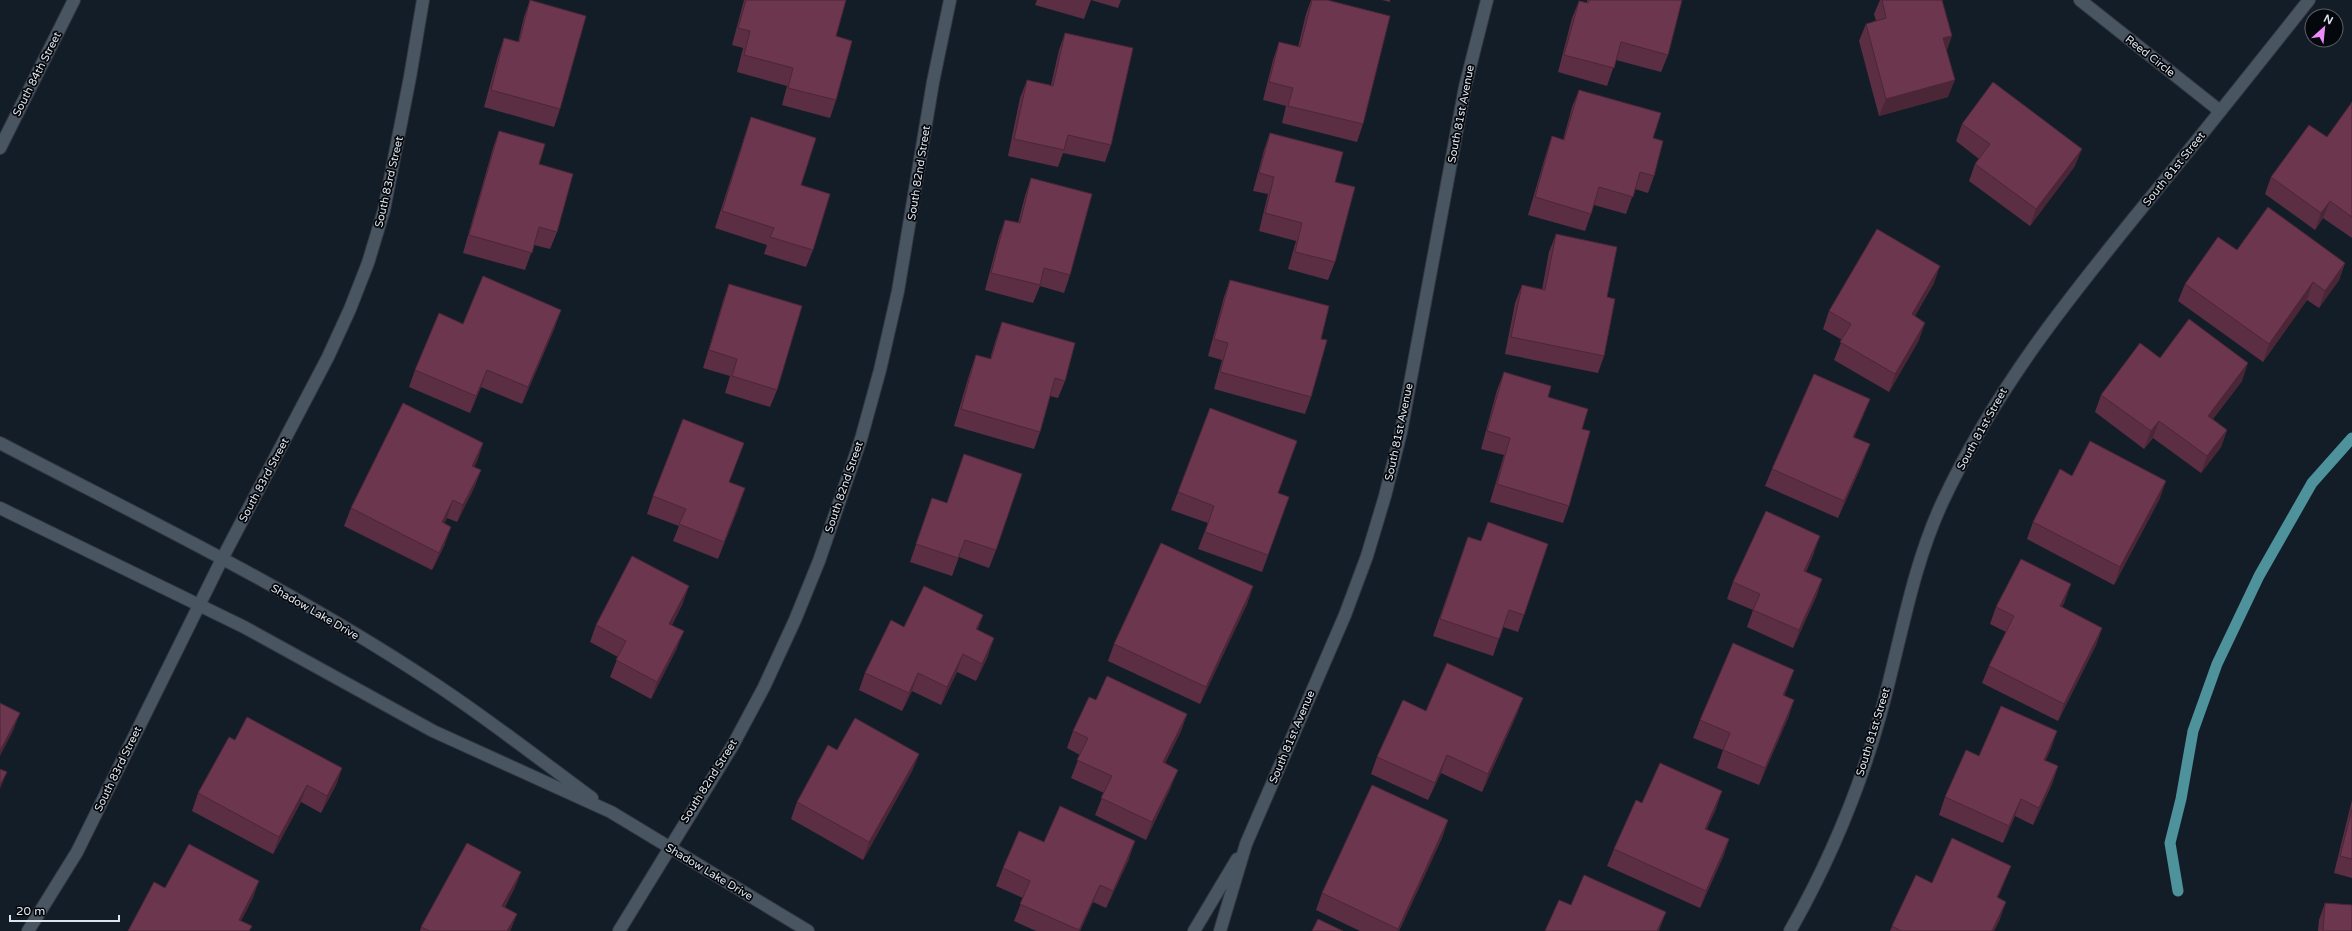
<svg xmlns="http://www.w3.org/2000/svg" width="2352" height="931" font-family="'Varela Round',sans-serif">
<rect width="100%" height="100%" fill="#131d28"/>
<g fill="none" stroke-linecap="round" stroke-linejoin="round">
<!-- stream -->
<polyline stroke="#4e929c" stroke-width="11" points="2178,891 2170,843 2181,799 2193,731 2217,664 2259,576 2312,483 2352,438"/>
<defs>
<g id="minor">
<polyline points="2080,0 2220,111"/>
<polyline points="0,148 74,0"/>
<path d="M0 443C145 519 295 591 432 682 487 718 539 759 592 798"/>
<polyline points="0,508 244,627 433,731 611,812 808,931"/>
<polyline points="28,931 77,852 222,559 328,357 350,309 368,263 384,210 410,77 423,0"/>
<polyline points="619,931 733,745 764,687 795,620 819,561 861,439 880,370 898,291 933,82 950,0"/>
<polyline points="1194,931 1237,859"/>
<polyline points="1220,931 1246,844 1345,615 1367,556 1385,496 1401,432 1465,87 1487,0"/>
<path d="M1790 931C1828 864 1859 791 1880 716 1900 645 1911 570 1942 503 1995 389 2067 300 2146 203 2201 136 2255 68 2309 0"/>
</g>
</defs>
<!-- minor casing -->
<use href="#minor" stroke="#333841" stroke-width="14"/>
<!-- minor -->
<use href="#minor" stroke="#4a5562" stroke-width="12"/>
</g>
<!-- wall -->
<g fill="#5c2e43">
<polygon points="530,0 560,109 554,127 484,107 498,56 504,38 518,42 524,17"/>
<polygon points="744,0 846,0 836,36 836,100 830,118 782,105 787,86 737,72 743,48 732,45"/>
<polygon points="1037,0 1121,0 1118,8 1091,0 1084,19 1035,5"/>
<polygon points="1311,0 1327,0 1363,124 1357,142 1282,123 1286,106 1263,100 1273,60 1279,42 1298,47 1306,14"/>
<polygon points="1382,0 1390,0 1390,2"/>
<polygon points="1587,0 1682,0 1668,55 1661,72 1616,60 1607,86 1558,72 1572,18 1579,1 1587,3"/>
<polygon points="1880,0 1942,0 1946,51 1948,97 1879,116 1859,41 1866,24 1876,21 1874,14"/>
<polygon points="1065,33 1111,145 1105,162 1063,153 1058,167 1008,156 1020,98 1027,80 1051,85 1059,50"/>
<polygon points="1579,90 1653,138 1654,176 1648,193 1635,189 1626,214 1594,205 1585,231 1528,215 1546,154 1552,136 1563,140 1572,107"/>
<polygon points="2352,102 2352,238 2323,218 2315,230 2265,194 2271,177 2327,137"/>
<polygon points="751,117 801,185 813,250 806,267 764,254 767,245 715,228 745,135"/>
<polygon points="1962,124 2075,166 2030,226 1969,181 1975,164 1979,159 1956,141"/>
<polygon points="499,131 539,164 557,232 550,249 534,245 525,270 463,253 493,148"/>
<polygon points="1270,133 1335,182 1335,262 1328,280 1288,269 1296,241 1259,231 1268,194 1253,191 1264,150"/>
<polygon points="1031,178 1070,275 1064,293 1040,286 1033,303 985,290 999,237 1005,220 1018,223 1025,196"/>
<polygon points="1556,234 1607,297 1604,356 1598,373 1505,354 1515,303 1522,285 1542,290 1549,252"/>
<polygon points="2237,250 2345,263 2339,280 2319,308 2307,300 2263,362 2178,301 2185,284"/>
<polygon points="1230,280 1321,339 1311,397 1305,414 1214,389 1222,360 1208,356 1224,297"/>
<polygon points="1934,283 1915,316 1919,340 1889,392 1834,360 1842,340 1823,329 1829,311"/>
<polygon points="729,284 777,390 770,407 725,393 730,376 703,368 723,301"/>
<polygon points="1002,322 1065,381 1058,398 1050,396 1040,432 1034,449 954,426 970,372 976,355 990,359 996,339"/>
<polygon points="463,324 555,327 522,404 481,387 470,413 409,387 415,370"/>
<polygon points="2160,358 2242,381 2213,419 2227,430 2221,447 2201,473 2153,438 2144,449 2095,412 2101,395"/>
<polygon points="1504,372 1548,397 1582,429 1569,506 1563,523 1490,502 1504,455 1481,449 1497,390"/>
<polygon points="1870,399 1863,416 1854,437 1863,462 1838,518 1765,486 1772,469"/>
<polygon points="483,443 477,461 474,467 481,470 474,488 457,522 447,518 444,523 445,544 432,570 344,526 351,508"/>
<polygon points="964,454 996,550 989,568 959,557 952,576 910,562 932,498 947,503"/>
<polygon points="2072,476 2160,498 2114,585 2027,539 2033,522"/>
<polygon points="729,482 739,506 718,559 673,541 679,526 647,514 653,496"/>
<polygon points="1178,492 1278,493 1289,497 1262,572 1198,549 1208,523 1171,510"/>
<polygon points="1468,537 1524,615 1518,632 1503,627 1493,656 1433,636"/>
<polygon points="1814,553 1806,572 1822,579 1816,597 1793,648 1747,627 1753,610 1727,599 1733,582"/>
<polygon points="1253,586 1247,604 1200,704 1108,661 1114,644"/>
<polygon points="2065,601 2062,607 2102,628 2096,645 2058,721 1982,683 1989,666 2006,632 1990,624 1996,607"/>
<polygon points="683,603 672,625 677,648 651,699 610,677 618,657 590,642 596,625"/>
<polygon points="983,615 977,630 988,656 976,681 957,672 941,705 912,691 902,711 859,690 865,673"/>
<polygon points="1794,670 1784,696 1794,700 1788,718 1759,785 1717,768 1723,750 1693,738 1700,720"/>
<polygon points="1523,698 1516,716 1482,792 1441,773 1428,800 1371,774 1377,757 1426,711"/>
<polygon points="1096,700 1187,714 1181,731 1165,763 1171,787 1146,840 1095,815 1104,793 1071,778 1080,755 1067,748 1073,731"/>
<polygon points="2057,731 2045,760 2058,766 2052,784 2033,825 2015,816 2003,843 1939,815 1945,797 1979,756"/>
<polygon points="235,740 342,768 336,785 321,813 301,802 273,854 192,811 198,793"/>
<polygon points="837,750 919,754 912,771 863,860 791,819 797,802"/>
<polygon points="2352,800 2352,878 2334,873"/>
<polygon points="1642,803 1716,809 1706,829 1729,839 1723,857 1700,908 1607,866 1614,849"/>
<polygon points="1448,820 1442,838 1399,931 1360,931 1316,910 1322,893"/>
<polygon points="1044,842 1129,859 1106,908 1093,902 1080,931 1036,931 1014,921 1023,898 996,886 1003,868"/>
<polygon points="521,872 514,889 505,907 517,914 510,931 420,931 421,927"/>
<polygon points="1932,883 2004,883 1998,897 2000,919 1994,931 1890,931 1892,926"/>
<polygon points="2325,903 2352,931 2318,931 2319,920"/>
</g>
<!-- shaded-wall -->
<g fill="#4b2637">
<polygon points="1952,36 1946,53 1943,38"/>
<polygon points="1955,80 1948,97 1879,116 1886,99"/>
<polygon points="2082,149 2075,166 2030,226 2036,209"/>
<polygon points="2330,201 2323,218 2315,230 2321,213"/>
<polygon points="2345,263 2339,280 2319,308 2325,291"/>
<polygon points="1940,266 1934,283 1905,332 1912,314"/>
<polygon points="2313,282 2307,300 2263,362 2269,344"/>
<polygon points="561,310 555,327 522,404 528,387"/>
<polygon points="1925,323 1919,340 1889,392 1895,374"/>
<polygon points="2248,363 2242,381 2202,433 2208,416"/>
<polygon points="487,370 481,387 470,413 476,396"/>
<polygon points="1870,399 1863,416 1847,454 1853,437"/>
<polygon points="2159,421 2153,438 2144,449 2151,431"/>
<polygon points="2227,430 2221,447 2201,473 2207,456"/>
<polygon points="483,443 477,461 466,483 472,466"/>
<polygon points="1870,444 1863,462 1838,518 1844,501"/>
<polygon points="481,470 474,488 457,522 463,505"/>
<polygon points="2166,481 2160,498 2114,585 2120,567"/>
<polygon points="745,488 739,506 718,559 724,542"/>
<polygon points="453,500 447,518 436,539 442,522"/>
<polygon points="451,527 445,544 432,570 439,553"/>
<polygon points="1820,536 1814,553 1798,589 1804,571"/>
<polygon points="1822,579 1816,597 1793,648 1799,630"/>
<polygon points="2071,584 2065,601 2053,624 2060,606"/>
<polygon points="689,586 683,603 663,641 669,624"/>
<polygon points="1253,586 1247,604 1200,704 1206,687"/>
<polygon points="983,615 977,632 976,629"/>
<polygon points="2102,628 2096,645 2058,721 2064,704"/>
<polygon points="684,631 677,648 651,699 657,682"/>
<polygon points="994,638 988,656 976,681 982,664"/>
<polygon points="963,654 957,672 941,705 947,687"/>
<polygon points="1794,670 1788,687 1777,713 1783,695"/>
<polygon points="918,673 912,691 902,711 909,693"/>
<polygon points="1523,698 1516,716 1482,792 1488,774"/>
<polygon points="1794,700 1788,718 1759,785 1765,768"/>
<polygon points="20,713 13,731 0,756 0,751"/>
<polygon points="1187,714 1181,731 1157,780 1163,762"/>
<polygon points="2057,731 2051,749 2038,777 2044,760"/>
<polygon points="919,754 912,771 863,860 869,842"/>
<polygon points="1447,755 1441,773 1428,800 1435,783"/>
<polygon points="2058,766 2052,784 2033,825 2039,808"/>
<polygon points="342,768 336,785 321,813 327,796"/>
<polygon points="1178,770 1171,787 1146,840 1152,822"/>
<polygon points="7,772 0,789 0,790 0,785"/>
<polygon points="307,785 301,802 273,854 279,837"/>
<polygon points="1722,791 1716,809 1699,846 1705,829"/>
<polygon points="2021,799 2015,816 2003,843 2009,826"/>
<polygon points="1448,820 1442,838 1399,931 1397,931"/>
<polygon points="1729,839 1723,857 1700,908 1706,891"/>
<polygon points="1135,841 1129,859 1106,908 1113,891"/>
<polygon points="2011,866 2004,883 1990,914 1997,897"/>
<polygon points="521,872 514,889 496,923 502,906"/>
<polygon points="259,881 253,898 236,931 239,920"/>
<polygon points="1100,885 1093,902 1080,931 1079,931"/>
<polygon points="2006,902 2000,919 1994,931 1992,931"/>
<polygon points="1666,912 1659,931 1657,931"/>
<polygon points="517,914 510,931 507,931"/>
</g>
<!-- building -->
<g fill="#6b364e" stroke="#4b2637">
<polygon points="530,0 586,16 560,109 491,90 504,38 519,42"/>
<polygon points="746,0 846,0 836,36 852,41 836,100 788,88 793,68 744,55 750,31 738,28"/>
<polygon points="1312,0 1327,0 1390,16 1363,124 1288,106 1293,88 1269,82 1279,42 1300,47"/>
<polygon points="1589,0 1682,0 1668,55 1621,42 1614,68 1564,55 1579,1 1588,3"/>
<polygon points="1882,0 1942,0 1952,36 1943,38 1955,80 1886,99 1866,24 1886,18"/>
<polygon points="1065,33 1133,48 1111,145 1068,135 1064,150 1014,139 1027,80 1053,86"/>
<polygon points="1993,82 2082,149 2036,209 1975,164 1990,144 1962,124"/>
<polygon points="1579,90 1661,113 1653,138 1663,141 1654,176 1640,172 1633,197 1599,187 1591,214 1535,197 1552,136 1564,140"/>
<polygon points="2352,102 2352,217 2330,201 2321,213 2271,177 2309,125 2327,137"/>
<polygon points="751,117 816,138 801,185 830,194 813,250 770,237 774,228 722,211"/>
<polygon points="499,131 545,144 539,164 573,174 557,232 539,227 532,253 469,235"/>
<polygon points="1270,133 1343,152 1335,182 1355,187 1335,262 1295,252 1302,223 1265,213 1274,177 1259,173"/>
<polygon points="1031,178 1092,194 1070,275 1044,268 1040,285 991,273 1005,220 1020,223"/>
<polygon points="2268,207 2345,263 2325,291 2313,282 2269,344 2185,284 2218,237 2237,250"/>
<polygon points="1877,229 1940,266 1912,314 1925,323 1895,374 1840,342 1851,324 1829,311"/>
<polygon points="1556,234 1617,247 1607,297 1615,299 1604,356 1511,337 1522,285 1545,290"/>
<polygon points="483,276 561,310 528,387 487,370 476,396 415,370 439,313 463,324"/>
<polygon points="1230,280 1329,306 1321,339 1327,340 1311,397 1220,372 1228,343 1214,339"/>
<polygon points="729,284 802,306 777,390 732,376 737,359 709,350"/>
<polygon points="2189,319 2248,363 2208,416 2227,430 2207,456 2159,421 2151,431 2101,395 2140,343 2160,358"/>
<polygon points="1002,322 1075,343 1065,381 1055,378 1040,432 961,409 976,355 991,359"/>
<polygon points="1504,372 1551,386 1548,397 1588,409 1582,429 1590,431 1569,506 1497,484 1510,438 1487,431"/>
<polygon points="1814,374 1870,399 1853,437 1870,444 1844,501 1772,469"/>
<polygon points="403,403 483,443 472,466 481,470 463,505 453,500 442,522 451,527 439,553 351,508"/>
<polygon points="1210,408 1297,441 1278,493 1289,497 1268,555 1205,532 1214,506 1178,492"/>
<polygon points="683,419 744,443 729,482 745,488 724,542 679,524 686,509 653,496"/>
<polygon points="2090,441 2166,481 2120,567 2033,522 2060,469 2072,476"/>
<polygon points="964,454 1022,474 996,550 965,540 958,558 916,544 932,498 947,503"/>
<polygon points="1766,511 1820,536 1804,571 1822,579 1799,630 1753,610 1760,594 1733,582"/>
<polygon points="1488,522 1548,544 1524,615 1509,610 1499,639 1440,619 1468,537 1481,541"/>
<polygon points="1161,543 1253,586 1206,687 1114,644"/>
<polygon points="632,556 689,586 669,624 684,631 657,682 616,660 626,641 596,625"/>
<polygon points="2021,559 2071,584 2060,606 2102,628 2064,704 1989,666 2014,616 1996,607"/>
<polygon points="924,586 983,615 976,629 994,638 982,664 963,654 947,687 918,673 909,693 865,673 891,620 904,627"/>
<polygon points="1733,643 1794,670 1783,695 1794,700 1765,768 1723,750 1730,733 1700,720"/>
<polygon points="1447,663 1523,698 1488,774 1447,755 1435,783 1377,757 1403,700 1426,711"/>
<polygon points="1107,676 1187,714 1163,762 1178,770 1152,822 1101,798 1112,776 1077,760 1088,738 1073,731 1089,697 1096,700"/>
<polygon points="0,703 20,713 0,751"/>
<polygon points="2001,706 2057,731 2044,760 2058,766 2039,808 2021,799 2009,826 1945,797 1966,750 1979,756"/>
<polygon points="247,717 342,768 327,796 307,785 279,837 198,793 229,737 235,740"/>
<polygon points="855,718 919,754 869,842 797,802 828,745 837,750"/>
<polygon points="1660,763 1722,791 1705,829 1729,839 1706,891 1614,849 1636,800 1642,803"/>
<polygon points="0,769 7,772 0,785"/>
<polygon points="1372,785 1448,820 1398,929 1322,893"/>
<polygon points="1060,806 1135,841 1113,891 1100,885 1079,930 1020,904 1030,881 1003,868 1019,831 1044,842"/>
<polygon points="2352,809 2352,859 2340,856"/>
<polygon points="1952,838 2011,866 1997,897 2006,902 1992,931 1901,931 1892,926 1916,875 1932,883"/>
<polygon points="467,843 521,872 502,906 517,914 507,931 430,931 421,927"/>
<polygon points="189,844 259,881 239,920 252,926 249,931 128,931 154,882 165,888"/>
<polygon points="1584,875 1666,912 1657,931 1545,931 1559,900 1571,905"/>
<polygon points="2325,903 2352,905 2352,931 2323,931"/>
<polygon points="1318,919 1343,931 1312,931"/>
</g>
<g text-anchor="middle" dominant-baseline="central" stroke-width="3.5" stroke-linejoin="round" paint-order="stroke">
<!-- street labels -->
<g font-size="11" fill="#dfe5ed" stroke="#04070b">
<text transform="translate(2150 56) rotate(38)">Reed Circle</text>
<text transform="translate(37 74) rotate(-63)">South 84th Street</text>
<text transform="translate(1461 114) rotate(-79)">South 81st Avenue</text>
<text transform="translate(2174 169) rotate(-51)">South 81st Street</text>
<text transform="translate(919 173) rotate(-81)">South 82nd Street</text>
<text transform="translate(389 182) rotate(-77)">South 83rd Street</text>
<text transform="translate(1982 429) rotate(-61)">South 81st Street</text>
<text transform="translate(1399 432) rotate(-78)">South 81st Avenue</text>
<text transform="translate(264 480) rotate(-62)">South 83rd Street</text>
<text transform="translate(844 487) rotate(-71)">South 82nd Street</text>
<text transform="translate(315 612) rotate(30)">Shadow Lake Drive</text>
<text transform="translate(1873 732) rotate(-73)">South 81st Street</text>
<text transform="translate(1292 737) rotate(-67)">South 81st Avenue</text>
<text transform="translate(118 769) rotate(-64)">South 83rd Street</text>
<text transform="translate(709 781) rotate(-58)">South 82nd Street</text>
<text transform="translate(709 872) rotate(31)">Shadow Lake Drive</text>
</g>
</g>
<!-- north arrow -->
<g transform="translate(2324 28) rotate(27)"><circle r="19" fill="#04070b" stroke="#5c6065"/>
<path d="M0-3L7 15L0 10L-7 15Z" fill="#ec8cfb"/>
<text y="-6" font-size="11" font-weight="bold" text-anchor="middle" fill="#dfe5ed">N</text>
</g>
<!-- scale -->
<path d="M10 915v6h109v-6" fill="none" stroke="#dfe5ed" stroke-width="2"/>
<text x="16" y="915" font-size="12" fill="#dfe5ed" stroke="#04070b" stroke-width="3" paint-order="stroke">20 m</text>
</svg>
